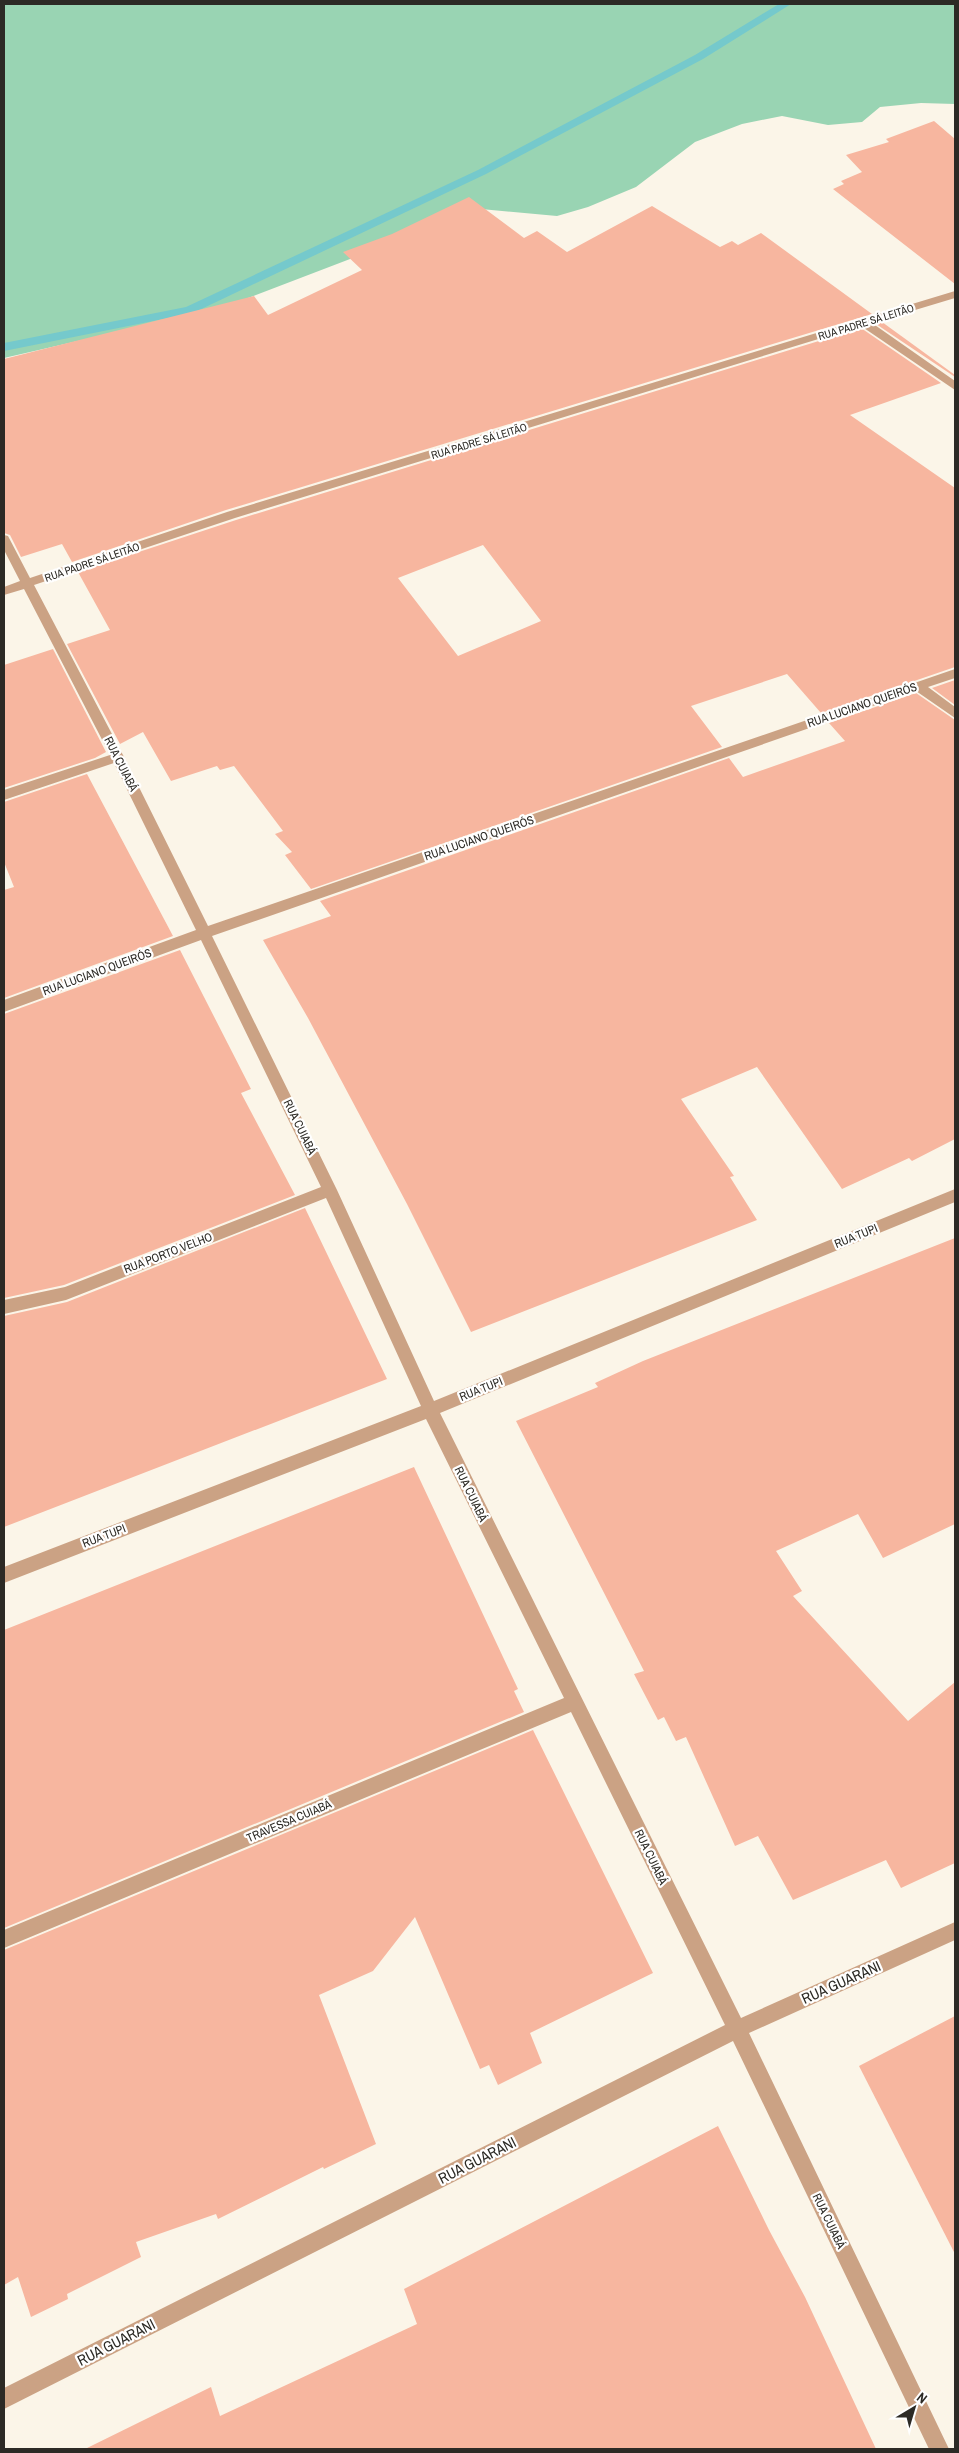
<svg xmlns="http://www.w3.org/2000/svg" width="959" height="2453" font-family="'Archivo Narrow',sans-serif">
<rect width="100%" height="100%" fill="#fbf5e8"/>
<!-- green -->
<polygon fill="#99d4b3" points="4,4 955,4 955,104 921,103 880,107 862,122 828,125 782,116 742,124 695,142 636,187 588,207 557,216 481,209 164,330 152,324 4,358"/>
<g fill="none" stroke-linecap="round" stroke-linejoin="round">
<!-- stream -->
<polygon fill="#75c9cc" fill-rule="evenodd" points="779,4 791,4 703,59 486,174 193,313 4,351 4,343 186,307 478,170 695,55"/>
</g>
<!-- building -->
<g fill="#f7b69f" fill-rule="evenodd">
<polygon points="934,121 955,139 955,284 833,189 844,184 841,181 862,172 846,155 889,142 886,139"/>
<polygon points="469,197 524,238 537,231 567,252 652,206 720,247 732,241 738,245 761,233 872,314 226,510 72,562 62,544 21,557 10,535 4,533 4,359 254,296 268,315 362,270 343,252 392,234"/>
<polygon points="882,322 955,375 955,377 876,324"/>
<path d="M861 328 941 383 850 415 955 488V667L821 713 787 674 691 706 722 747 311 889 285 855 292 852 275 834 283 831 234 766 220 770 217 766 171 781 143 732 120 744 67 644 110 630 78 572 236 520ZM483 545 541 621 458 656 398 578Z"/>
<polygon points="53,649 106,752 95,758 4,788 4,665"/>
<polygon points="955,680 955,705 932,688"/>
<polygon points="916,693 955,720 955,1139 912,1161 909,1158 842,1189 757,1067 681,1099 734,1176 730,1177 757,1220 471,1332 407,1204 308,1018 263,940 331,916 320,901 729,758 743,777 845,741 829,723"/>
<polygon points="87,774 173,936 4,998 4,890 14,887 4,862 4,802"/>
<polygon points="180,950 251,1089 241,1093 295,1195 64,1285 4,1298 4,1014"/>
<polygon points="305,1208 387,1379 4,1527 4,1316 67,1302"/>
<polygon points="955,1238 955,1524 883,1558 858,1514 776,1551 802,1591 793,1596 908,1721 955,1682 955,1863 901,1888 886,1860 793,1900 758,1836 735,1846 686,1737 676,1741 664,1717 658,1720 634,1674 644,1671 516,1421 598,1387 595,1383 643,1361"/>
<polygon points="414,1467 518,1689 514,1691 524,1712 4,1928 4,1630"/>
<polygon points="533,1730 653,1973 530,2033 542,2063 498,2085 489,2065 480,2069 415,1917 373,1971 319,1995 376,2144 324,2169 323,2167 218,2219 216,2214 136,2242 141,2257 67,2294 68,2299 31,2317 18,2277 4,2285 4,1950"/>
<polygon points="955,2016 955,2254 859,2066"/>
<polygon points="718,2126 769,2230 805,2297 876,2449 85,2449 211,2387 220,2416 417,2324 404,2289"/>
</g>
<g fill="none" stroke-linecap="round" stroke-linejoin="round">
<!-- street -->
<polygon fill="#cba284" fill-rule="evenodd" points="955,291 955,298 872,323 955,381 955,390 861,326 235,518 34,585 124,757 208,926 955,669 955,678 928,687 955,707 955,718 916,691 212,936 337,1190 434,1401 955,1189 955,1202 440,1413 741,2018 955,1922 955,1940 749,2033 949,2449 929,2449 733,2041 4,2409 4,2388 725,2025 571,1712 4,1948 4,1930 564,1698 426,1419 4,1583 4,1567 421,1406 326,1198 66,1300 4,1314 4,1300 65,1287 321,1187 201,940 4,1012 4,1000 196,930 114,763 4,800 4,790 110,755 24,589 4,595 4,587 20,581 4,550 4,535 8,536 30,578 227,512"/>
</g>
<g text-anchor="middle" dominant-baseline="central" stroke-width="4.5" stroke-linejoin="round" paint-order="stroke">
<!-- far-street labels -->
<g font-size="11" fill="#2c2a25" stroke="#fff">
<text transform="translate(866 322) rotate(-17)">RUA PADRE SÁ LEITÃO</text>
<text transform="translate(479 441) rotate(-17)">RUA PADRE SÁ LEITÃO</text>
<text transform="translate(92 562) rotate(-19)">RUA PADRE SÁ LEITÃO</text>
</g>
<!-- street labels -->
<g font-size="12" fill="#2c2a25" stroke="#fff">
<text transform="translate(862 705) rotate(-19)">RUA LUCIANO QUEIRÓS</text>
<text transform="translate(121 764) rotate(63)">RUA CUIABÁ</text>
<text transform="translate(479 838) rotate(-19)">RUA LUCIANO QUEIRÓS</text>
<text transform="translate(97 972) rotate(-20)">RUA LUCIANO QUEIRÓS</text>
<text transform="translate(300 1127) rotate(64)">RUA CUIABÁ</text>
<text transform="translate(856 1236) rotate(-22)">RUA TUPI</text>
<text transform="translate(168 1253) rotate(-21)">RUA PORTO VELHO</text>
<text transform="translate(481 1389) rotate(-22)">RUA TUPI</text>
<text transform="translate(471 1494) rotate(64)">RUA CUIABÁ</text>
<text transform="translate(104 1536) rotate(-21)">RUA TUPI</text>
<text transform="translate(289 1821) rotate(-23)">TRAVESSA CUIABÁ</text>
<text transform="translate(651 1857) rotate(64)">RUA CUIABÁ</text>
<text transform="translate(829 2221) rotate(64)">RUA CUIABÁ</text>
</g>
<!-- near-street labels -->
<g font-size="15" fill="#2c2a25" stroke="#fff">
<text transform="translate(841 1982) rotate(-24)">RUA GUARANI</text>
<text transform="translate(477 2160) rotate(-27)">RUA GUARANI</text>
<text transform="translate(116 2342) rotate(-27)">RUA GUARANI</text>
</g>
</g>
<!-- border -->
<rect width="959" height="2453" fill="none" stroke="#2c2a25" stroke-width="10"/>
<!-- north arrow -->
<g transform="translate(914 2408) rotate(38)" stroke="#ffffff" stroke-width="4" paint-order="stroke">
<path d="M0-4L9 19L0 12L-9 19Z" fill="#2c2a25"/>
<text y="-8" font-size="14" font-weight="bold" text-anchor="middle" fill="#2c2a25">N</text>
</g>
</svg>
